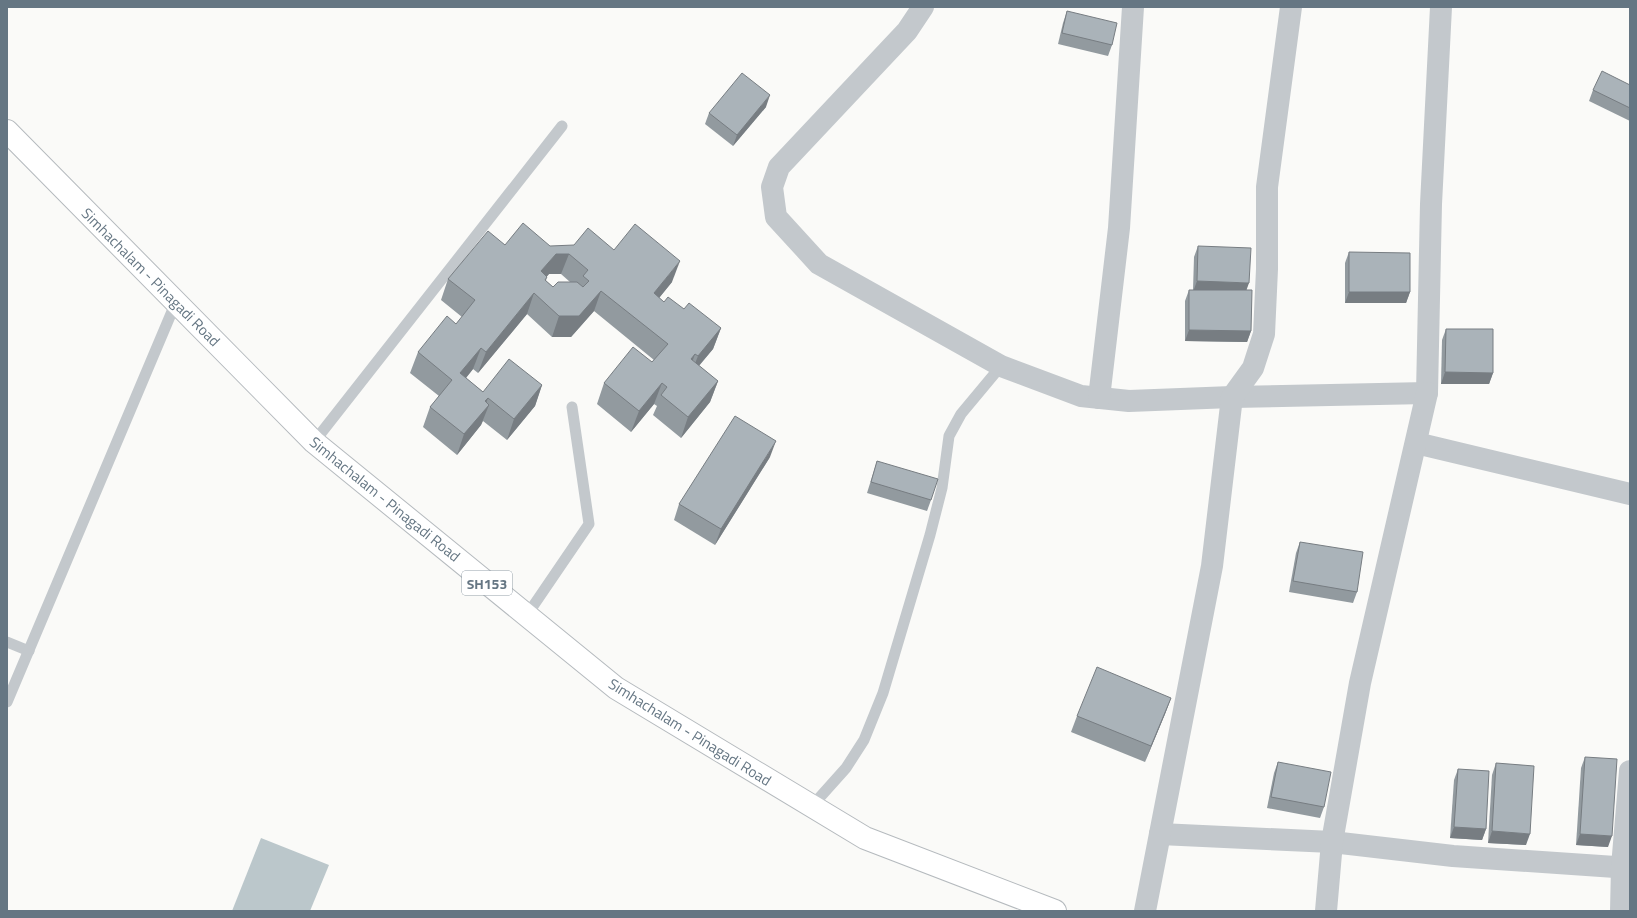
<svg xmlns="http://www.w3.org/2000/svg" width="1637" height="918" font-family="'Titillium Web',sans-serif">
<rect width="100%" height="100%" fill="#fafaf8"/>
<!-- water -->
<polygon fill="#bbc7cb" points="261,838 329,865 310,911 232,911"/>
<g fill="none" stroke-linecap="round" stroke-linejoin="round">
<defs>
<polyline id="primary" points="7,131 314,442 616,688 865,838 1055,911"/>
</defs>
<!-- primary casing -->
<use href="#primary" stroke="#b5babe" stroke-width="24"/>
<!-- lane -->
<g stroke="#c3c8cc" stroke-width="11">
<polyline points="314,442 562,126"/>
<polyline points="527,615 589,524 572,407"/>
<polyline points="7,642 29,651"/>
<polyline points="7,702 176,302"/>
<polyline points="812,806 846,768 864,740 883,693 930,535 942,488 949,436 961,414 1001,366"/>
</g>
<!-- street -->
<g stroke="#c3c8cc" stroke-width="22">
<polyline points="923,7 907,31 779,167 772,187 776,217 819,264 1001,366 1081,396 1129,401 1232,397 1427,393 1431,204 1441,7"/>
<polyline points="1099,398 1119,228 1133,7"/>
<polyline points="1416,443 1630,494"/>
<polyline points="1160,834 1332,842 1453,856 1630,868"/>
<polyline points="1145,911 1212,566 1232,397 1253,368 1264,334 1267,269 1267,187 1291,7"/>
<polyline points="1326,911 1332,842 1360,683 1427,393"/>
<polyline points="1621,911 1622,867 1630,771"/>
</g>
<!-- primary -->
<use href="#primary" stroke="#fff" stroke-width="22"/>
</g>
<!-- wall -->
<g fill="#929a9f" fill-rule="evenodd">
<polygon points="1067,11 1112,45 1108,56 1058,44 1063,23"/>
<polygon points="1630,85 1630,121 1589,101 1593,90"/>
<polygon points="766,107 733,146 705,124 709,113"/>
<path d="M505 245 550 246 672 282 659 298 664 302 684 309 721 328 713 349 699 366 718 381 710 402 681 438 653 415 657 406 654 404 631 432 597 404 604 383 652 362 654 360 594 311 571 337H552L527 314 478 373 473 369 466 378 483 392 542 385 535 406 507 440 483 421 481 425 457 455 423 427 430 407 439 396 410 373 418 352 456 324 462 317 441 300 448 279ZM549 274H561L570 282 553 287 546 281 547 276Z"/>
<polygon points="1198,246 1247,290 1251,331 1247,342 1185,341 1185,301 1189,290 1193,290 1194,257"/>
<polygon points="1349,252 1410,292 1406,303 1345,303 1345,263"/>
<polygon points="1446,329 1493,373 1489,384 1441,384 1442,340"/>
<polygon points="770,457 715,545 674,520 679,504"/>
<polygon points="877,461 931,500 927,511 867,493"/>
<polygon points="1300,542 1357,592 1353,603 1289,592 1296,553"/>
<polygon points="1171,698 1165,714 1145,762 1071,732 1077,716"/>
<polygon points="1585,757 1608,847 1576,845 1581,768"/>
<polygon points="1278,762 1324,807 1320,818 1267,808 1274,773"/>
<polygon points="1496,763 1526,845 1488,843 1492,775"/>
<polygon points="1458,769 1486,829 1482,840 1450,838 1454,780"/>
</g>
<!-- shaded-wall -->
<g fill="#777d82">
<polygon points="770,95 766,107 733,146 737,135"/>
<polygon points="556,254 569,254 561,274 549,274 534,292 541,271"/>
<polygon points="680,261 672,282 646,314 654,293"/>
<polygon points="1197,281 1249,283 1245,294 1193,292"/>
<polygon points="601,291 594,311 571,337 552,337 559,316"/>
<polygon points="1349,292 1410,292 1406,303 1345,303"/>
<polygon points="534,293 527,314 478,373 486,352"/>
<polygon points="721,328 713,349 690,376 698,356"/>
<polygon points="1189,330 1251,331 1247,342 1185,341"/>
<polygon points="481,348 473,369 453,394 460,373"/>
<polygon points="695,354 688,374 691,359"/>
<polygon points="1445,372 1493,373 1489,384 1441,384"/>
<polygon points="718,381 710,402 681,438 688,417"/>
<polygon points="662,383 654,404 631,432 639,411"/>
<polygon points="542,385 535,406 507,440 514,419"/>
<polygon points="488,398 483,412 489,405 481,425 457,455 464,434 485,401"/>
<polygon points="776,441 770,457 715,545 721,529"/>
<polygon points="1171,698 1165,714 1145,762 1151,746"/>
<polygon points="1454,827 1486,829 1482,840 1450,838"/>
<polygon points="1492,831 1530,834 1526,845 1488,843"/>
<polygon points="1580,834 1612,836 1608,847 1576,845"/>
</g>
<!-- building -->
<g fill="#aab3b9" stroke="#777d82" fill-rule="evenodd">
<polygon points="1067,11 1117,23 1112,45 1062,33"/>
<polygon points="1602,71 1630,85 1630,108 1593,90"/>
<polygon points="742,73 770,95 737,135 709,113"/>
<path d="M523 223 550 246 574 245 588 228 614 250 635 224 680 261 654 293 664 302 668 297 684 309 689 303 721 328 698 356 695 354 691 359 718 381 688 417 661 395 667 387 662 383 639 411 604 383 633 347 652 362 668 344 601 291 579 316H559L534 293 486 352 481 348 460 373 483 392 509 359 542 385 514 419 488 398 485 401 489 405 464 434 430 407 452 380 418 352 447 316 456 324 475 300 448 279 488 231 505 245ZM556 254H569L588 270 583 276 589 281 583 287 577 282H558L553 287 545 280 547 277 541 271Z"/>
<polygon points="1198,246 1251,248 1249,283 1197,281"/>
<polygon points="1349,252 1410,253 1410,292 1349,292"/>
<polygon points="1189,290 1252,290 1251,331 1189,330"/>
<polygon points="1446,329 1493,329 1493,373 1445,372"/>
<polygon points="735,416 776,441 721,529 679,504"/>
<polygon points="877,461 938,479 931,500 871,482"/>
<polygon points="1300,542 1363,552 1357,592 1293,581"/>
<polygon points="1097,667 1171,698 1151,746 1077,716"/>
<polygon points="1585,757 1617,759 1612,836 1580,834"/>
<polygon points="1278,762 1331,772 1324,807 1271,797"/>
<polygon points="1496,763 1534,766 1530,834 1492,831"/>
<polygon points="1458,769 1489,771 1486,829 1454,827"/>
</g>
<g text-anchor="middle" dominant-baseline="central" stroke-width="4" stroke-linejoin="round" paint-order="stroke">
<!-- shield labels -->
<rect fill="#fff" stroke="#939fa8" stroke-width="1" x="462" y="571" width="50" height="24" rx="3"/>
<g font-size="14" font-weight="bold" fill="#657683">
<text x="487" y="583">SH153</text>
</g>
<!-- street labels -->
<g font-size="15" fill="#657683" stroke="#fff">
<text transform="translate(151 277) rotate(45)">Simhachalam - Pinagadi Road</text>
<text transform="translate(385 499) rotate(39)">Simhachalam - Pinagadi Road</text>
<text transform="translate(690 732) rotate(32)">Simhachalam - Pinagadi Road</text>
</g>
</g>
<!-- border -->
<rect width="1637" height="918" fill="none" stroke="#657683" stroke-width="16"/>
</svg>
